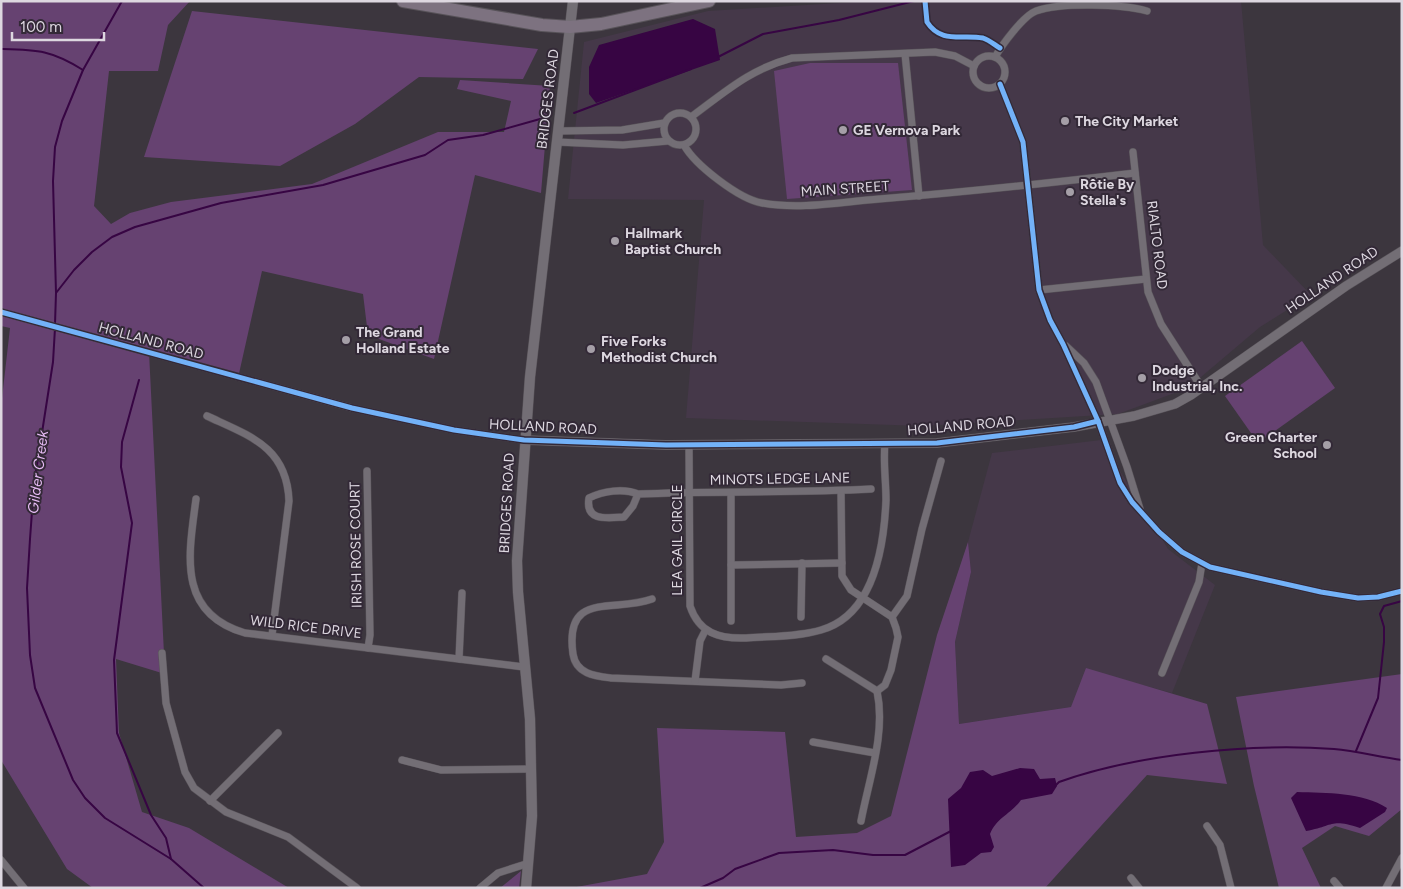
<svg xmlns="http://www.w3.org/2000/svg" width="1403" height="889" font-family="Figtree,sans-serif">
<rect width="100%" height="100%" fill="#3c363e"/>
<!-- built -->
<g fill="#453849">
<polygon points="871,1 1241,1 1263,245 1311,295 1260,327 1188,388 1118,414 923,426 686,418 704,200 568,199 584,42 708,11"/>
<polygon points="1101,440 1168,549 1215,585 1172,693 1142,685 1071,707 959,724 955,642 971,572 968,542 992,453"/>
</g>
<!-- green -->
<g fill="#664271">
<polygon points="1,1 190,1 168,25 158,71 109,71 94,206 111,224 130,213 171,202 312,184 438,132 504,132 511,101 457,89 460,80 550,86 541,193 475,175 434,359 368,335 363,294 262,271 238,378 149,352 165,674 116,659 119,733 142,812 189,828 289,888 93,888 67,869 1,760 1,407 10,328 1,326"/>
<polygon points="192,11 538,49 523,79 419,77 355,124 280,166 144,157"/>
<polygon points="810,63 898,63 912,190 787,199 774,71"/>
<polygon points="1302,341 1335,388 1258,443 1225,396"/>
<polygon points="968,542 971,572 955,642 959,724 1071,707 1086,668 1207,704 1227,784 1147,775 1045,888 571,888 647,874 664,842 657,728 785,732 796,837 857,833 891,816 937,635"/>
<polygon points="1402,674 1402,809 1369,836 1335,826 1302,848 1321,888 1279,888 1254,786 1236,697"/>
<polygon points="521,871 519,888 500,888"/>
</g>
<!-- water -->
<g fill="#370543">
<polygon points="693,19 715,29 720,60 596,103 589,94 589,67 599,45"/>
<path d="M1020 768 1034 769 1040 779 1055 778 1057 786 1052 794 1021 800C1010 815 997 817 990 834L994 847 991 852 981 853 965 865 951 867 948 799 961 788 970 772 983 770 992 776Z"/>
<path d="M1297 792C1326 793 1363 792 1387 808L1385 812 1360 828C1330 818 1334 826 1306 831L1291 798Z"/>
</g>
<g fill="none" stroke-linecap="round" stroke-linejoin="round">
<!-- stream -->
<g stroke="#370543" stroke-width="2">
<path d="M1 49C38 50 51 50 83 70"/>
<polyline points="718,57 763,34 839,20 914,1"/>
<polyline points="574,113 691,69"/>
<polyline points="56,293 74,270 92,252 112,237 135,227 221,203 323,185 425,155 448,140 483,135 540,119"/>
<polyline points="55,324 56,293 53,181 55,147 62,121 83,70 122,1"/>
<polyline points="55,328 53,362 34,484 30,539 27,588 30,655 35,688 73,780 85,798 105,818 171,859 204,888"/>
<polyline points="139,380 122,442 121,467 132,523 114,660 117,733 151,815 166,838 171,859"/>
<polyline points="1356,751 1378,698 1384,642 1384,627 1380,614 1384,606 1402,601"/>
<path d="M1055 786 1059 782C1137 754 1251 743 1334 749 1357 751 1379 757 1402 760"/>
<polyline points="700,888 723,878 735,869 779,853 833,850 873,855 905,855 951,831"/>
</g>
<defs>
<g id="minor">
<polyline points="905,54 919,196"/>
<circle cx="989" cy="72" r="16"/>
<path d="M995 57C1002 45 1023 16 1036 11 1061 2 1122 4 1147 11"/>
<polyline points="1000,84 1023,142 1039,290 1050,320 1063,344 1098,421 1120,483 1132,502 1159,532 1182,552 1210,567 1321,592 1358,598 1378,597 1402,591"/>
<circle cx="680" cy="129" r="16"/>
<path d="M691 117C725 92 750 69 792 58L935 52 955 56 974 66"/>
<polyline points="558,131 622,130 664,123"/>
<polyline points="557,142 623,145 668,141"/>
<path d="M684 145C695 165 739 199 762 203 800 210 841 202 879 199 965 192 1050 183 1135 173"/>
<polyline points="1133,152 1148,292 1161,324 1202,388"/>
<polyline points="1039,290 1146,279"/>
<polyline points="1,312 352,408 454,430 524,440"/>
<polyline points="1066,346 1084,363 1096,382 1127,467 1140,509"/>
<path d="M207 416C250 436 287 447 289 501L272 635"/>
<path d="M689 445 690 606C699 633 719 639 746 638 770 636 798 637 821 630 874 615 884 547 886 500 886 481 883 461 885 443"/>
<polyline points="367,471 370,635 368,648"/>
<polyline points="841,491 842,576 851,590 892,617 896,628 898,637 891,670 885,685 877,691"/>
<polyline points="731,493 731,621"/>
<path d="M638 494C623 488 603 491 589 498 585 522 607 518 624 517L633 506 638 494C715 491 793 493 871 489"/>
<path d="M196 499C189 553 176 613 245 633L524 667"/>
<polyline points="731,565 842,563"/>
<path d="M652 599C614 613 564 590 573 654 576 674 595 676 611 678L781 685 802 683"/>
<polyline points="801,617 802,563"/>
<polyline points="892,617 907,596 922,529 941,461"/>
<polyline points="162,653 166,703 185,772 194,788 226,812 288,837 357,888"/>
<polyline points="459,659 462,593"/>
<polyline points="826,659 877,691"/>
<polyline points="1162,673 1199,582 1202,563"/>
<polyline points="695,681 700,641 705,631"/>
<polyline points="813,742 875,753"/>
<polyline points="402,760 441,770 531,769"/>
<polyline points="210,801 278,733"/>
<path d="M861 821C869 779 886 733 877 691"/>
<polyline points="1207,826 1220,845 1231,888"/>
<polyline points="1,860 24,888"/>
<polyline points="1131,878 1139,888"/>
<polyline points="1334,881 1340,888"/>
<polyline points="480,888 498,873 529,863"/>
<polyline points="1386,888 1402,858"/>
</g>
<polyline id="tertiary" points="524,440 666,445 937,443 1074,427 1134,416 1175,404 1191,395 1346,286 1402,251"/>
<polyline id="secondary" points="526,888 532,816 531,769 530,719 518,592 517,561 530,377 573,1"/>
<polyline id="motorway" points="403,1 542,25 570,27 601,24 709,1"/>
</defs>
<!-- minor casing -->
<use href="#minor" stroke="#585359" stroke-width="8"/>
<!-- tertiary casing -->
<use href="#tertiary" stroke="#585359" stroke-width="10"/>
<!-- secondary casing -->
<use href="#secondary" stroke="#585359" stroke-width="11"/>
<!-- motorway casing -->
<use href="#motorway" stroke="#585359" stroke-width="14"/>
<!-- minor -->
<use href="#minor" stroke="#736e75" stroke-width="7"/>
<!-- tertiary -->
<use href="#tertiary" stroke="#736e75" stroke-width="9"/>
<!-- secondary -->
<use href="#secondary" stroke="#736e75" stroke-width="10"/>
<!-- motorway -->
<use href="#motorway" stroke="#7d7280" stroke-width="12"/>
<defs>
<g id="cycleway">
<path d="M925 1 927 22C941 44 962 34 983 38 989 40 995 45 1000 48"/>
<polyline points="1000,84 1023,142 1039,290 1050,320 1063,344 1098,421 1120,483 1132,502 1159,532 1182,552 1210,567 1321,592 1358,598 1378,597 1402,591"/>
<polyline points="1,312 352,408 454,430 524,440 666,445 937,443 1074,427 1098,421"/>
</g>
</defs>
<!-- cycleway casing -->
<use href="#cycleway" stroke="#332937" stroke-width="8"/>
<!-- cycleway -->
<use href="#cycleway" stroke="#73b2f8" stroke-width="5"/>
</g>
<!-- markers -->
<g fill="#a59fa7" stroke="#332937" stroke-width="2">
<circle cx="1065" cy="121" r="5"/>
<circle cx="843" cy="130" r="5"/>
<circle cx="1070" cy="192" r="5"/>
<circle cx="615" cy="241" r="5"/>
<circle cx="346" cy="340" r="5"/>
<circle cx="591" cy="349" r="5"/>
<circle cx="1142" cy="378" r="5"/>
<circle cx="1327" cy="445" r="5"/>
</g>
<g text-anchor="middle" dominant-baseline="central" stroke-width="4" stroke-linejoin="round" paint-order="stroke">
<!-- street labels -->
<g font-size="14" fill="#ddd7e0" stroke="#332937">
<text transform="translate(548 99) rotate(-83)">BRIDGES ROAD</text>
<text transform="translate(845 189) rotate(-4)">MAIN STREET</text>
<text transform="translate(1157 245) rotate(83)">RIALTO ROAD</text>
<text transform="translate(1332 280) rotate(-34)">HOLLAND ROAD</text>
<text transform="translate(151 341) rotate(15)">HOLLAND ROAD</text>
<text transform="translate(961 426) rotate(-5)">HOLLAND ROAD</text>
<text transform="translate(543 427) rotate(3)">HOLLAND ROAD</text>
<text transform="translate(780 479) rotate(-1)">MINOTS LEDGE LANE</text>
<text transform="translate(507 503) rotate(-87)">BRIDGES ROAD</text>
<text transform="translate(677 540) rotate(-90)">LEA GAIL CIRCLE</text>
<text transform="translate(356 545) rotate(-91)">IRISH ROSE COURT</text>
<text transform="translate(306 627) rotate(7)">WILD RICE DRIVE</text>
</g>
<!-- poi labels -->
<g font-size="14" font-weight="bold" fill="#ddd7e0" stroke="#332937" text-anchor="start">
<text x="1075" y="121">The City Market</text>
<text x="853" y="130">GE Vernova Park</text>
<text x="1080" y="184">Rôtie By<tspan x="1080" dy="16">Stella's</tspan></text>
<text x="625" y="233">Hallmark<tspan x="625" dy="16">Baptist Church</tspan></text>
<text x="356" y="332">The Grand<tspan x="356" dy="16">Holland Estate</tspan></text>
<text x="601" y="341">Five Forks<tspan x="601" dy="16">Methodist Church</tspan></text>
<text x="1152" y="370">Dodge<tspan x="1152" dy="16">Industrial, Inc.</tspan></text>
<text x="1317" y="437" text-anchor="end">Green Charter<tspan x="1317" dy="16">School</tspan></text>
</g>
<!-- water labels -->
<g font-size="15" font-style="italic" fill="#e7bcf5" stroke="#332937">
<text transform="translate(38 472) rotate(-83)">Gilder Creek</text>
</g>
</g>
<!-- border -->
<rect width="1403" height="889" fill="none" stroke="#ddd7e0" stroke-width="5"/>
<!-- scale -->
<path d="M12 32v8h92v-8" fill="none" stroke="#ddd7e0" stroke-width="2.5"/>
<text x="20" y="32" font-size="15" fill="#ddd7e0" stroke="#332937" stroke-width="4" paint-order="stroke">100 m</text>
</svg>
